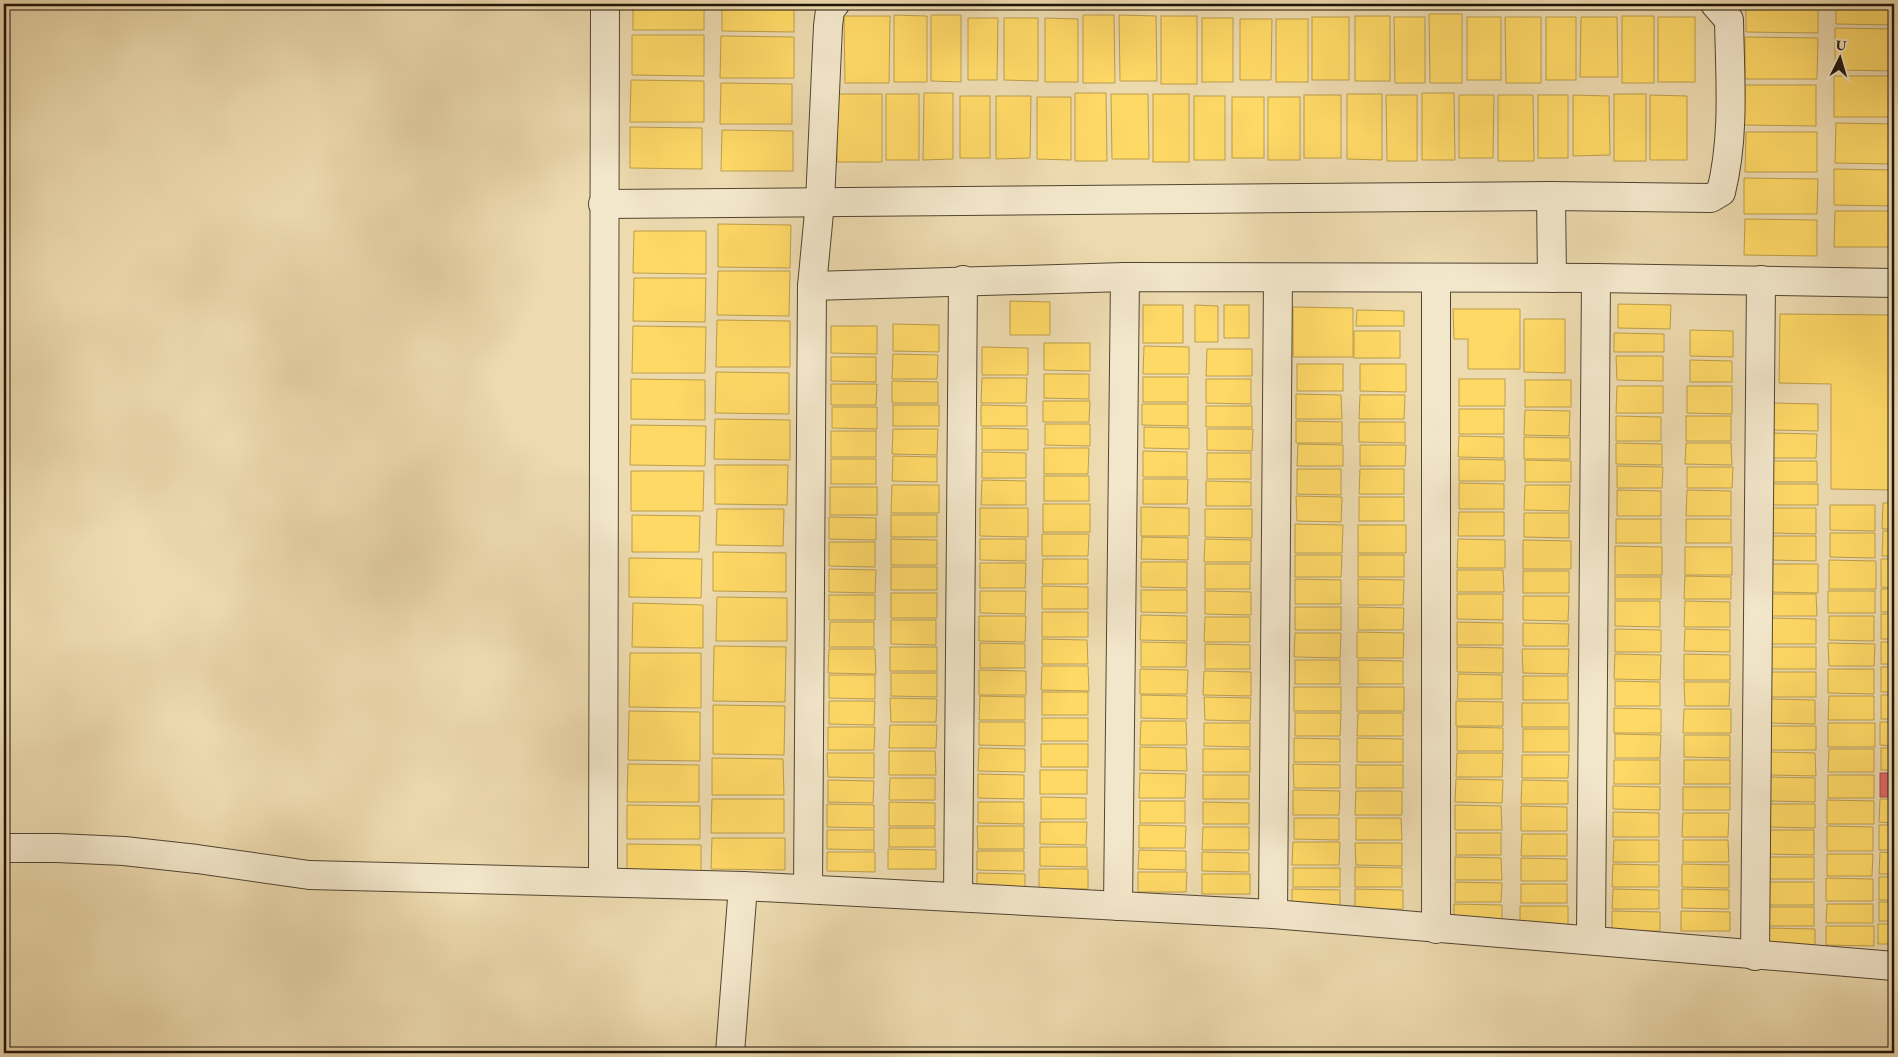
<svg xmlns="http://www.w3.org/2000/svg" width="1898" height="1057" font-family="'EB Garamond',serif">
<rect width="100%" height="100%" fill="#eddaaf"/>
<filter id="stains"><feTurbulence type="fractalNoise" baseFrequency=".004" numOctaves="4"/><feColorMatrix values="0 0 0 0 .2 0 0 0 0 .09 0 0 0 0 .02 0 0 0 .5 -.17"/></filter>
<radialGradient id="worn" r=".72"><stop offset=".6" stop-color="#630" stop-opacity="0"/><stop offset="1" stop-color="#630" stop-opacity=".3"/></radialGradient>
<!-- homes -->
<g fill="#ffd966" stroke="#bc9e4a">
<rect x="633" y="4" width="71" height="26"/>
<polygon points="722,4 794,4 794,32 722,31"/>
<polygon points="1746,4 1818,4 1818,33 1746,32"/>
<polygon points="1836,4 1894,4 1894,25 1836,24"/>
<polygon points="1429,14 1462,14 1462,83 1430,83"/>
<polygon points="894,15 927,16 927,82 894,82"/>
<polygon points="931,15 961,15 961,82 931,81"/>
<polygon points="1083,15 1114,15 1115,83 1083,83"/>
<polygon points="1119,15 1156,16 1157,81 1120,81"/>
<polygon points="844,16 890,16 889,83 845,83"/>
<rect x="1161" y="16" width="36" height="68"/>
<rect x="1355" y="16" width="35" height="65"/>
<rect x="1622" y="16" width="32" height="67"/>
<rect x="1312" y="17" width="37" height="63"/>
<polygon points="1394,17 1425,17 1425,83 1395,83"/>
<rect x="1467" y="17" width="34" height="63"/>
<polygon points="1505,17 1541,17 1541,83 1506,83"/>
<rect x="1546" y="17" width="30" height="63"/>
<polygon points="1581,17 1617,17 1618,77 1580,77"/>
<rect x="1658" y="17" width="37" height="65"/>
<polygon points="968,18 998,18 997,80 968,80"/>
<polygon points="1004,18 1038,18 1038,81 1004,80"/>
<polygon points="1045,18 1078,19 1078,82 1045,82"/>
<rect x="1202" y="18" width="31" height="64"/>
<polygon points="1240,19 1272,19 1271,80 1240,80"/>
<rect x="1276" y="19" width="32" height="63"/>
<polygon points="1835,28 1894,29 1894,71 1835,70"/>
<polygon points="632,35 704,35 704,76 632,75"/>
<polygon points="721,36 794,37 794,78 720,78"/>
<polygon points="1745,37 1818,38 1817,79 1745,79"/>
<rect x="1834" y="76" width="60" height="41"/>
<polygon points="631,80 704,81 704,122 630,122"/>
<polygon points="721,83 792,84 792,124 720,124"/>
<polygon points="1745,85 1816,85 1816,126 1744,125"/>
<polygon points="924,93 953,93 953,159 923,160"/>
<polygon points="1075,93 1106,93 1107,161 1075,161"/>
<polygon points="1422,93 1454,93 1455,160 1422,160"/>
<polygon points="836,94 882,94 882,162 837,162"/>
<rect x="886" y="94" width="33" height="66"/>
<polygon points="1111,94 1148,94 1149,159 1112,159"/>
<rect x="1153" y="94" width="36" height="68"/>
<polygon points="1347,94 1382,94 1382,160 1347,159"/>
<rect x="1614" y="94" width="32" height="67"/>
<rect x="1304" y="95" width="37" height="63"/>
<polygon points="1386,95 1417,95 1417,161 1387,161"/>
<polygon points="1459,95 1494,95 1493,158 1459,158"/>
<polygon points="1498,95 1533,95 1534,161 1498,161"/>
<rect x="1538" y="95" width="30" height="63"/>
<polygon points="1573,95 1609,96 1610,155 1573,156"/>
<polygon points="1650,95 1687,96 1687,160 1650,160"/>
<rect x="960" y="96" width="30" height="62"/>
<polygon points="996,96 1031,96 1030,158 996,159"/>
<rect x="1194" y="96" width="31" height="64"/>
<polygon points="1037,97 1071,97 1071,160 1037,159"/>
<rect x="1232" y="97" width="32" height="61"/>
<rect x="1268" y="97" width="32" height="63"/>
<polygon points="1836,123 1894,124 1894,164 1835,163"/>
<polygon points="630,127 702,128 702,169 630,168"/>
<polygon points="722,130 793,131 793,171 721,171"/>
<polygon points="1746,132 1817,132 1817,172 1745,172"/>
<polygon points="1834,169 1894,170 1894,206 1834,205"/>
<polygon points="1744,178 1818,179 1817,214 1744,214"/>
<polygon points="1835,211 1894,211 1894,247 1834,247"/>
<polygon points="1745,219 1817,220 1817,256 1744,255"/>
<polygon points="718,224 791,225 790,268 718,267"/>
<polygon points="634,231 706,231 706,274 633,273"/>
<polygon points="718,271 790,271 789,316 717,315"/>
<polygon points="634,278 706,278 705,322 633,321"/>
<polygon points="1010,301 1050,302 1050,335 1010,335"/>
<polygon points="1618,304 1671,305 1670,329 1618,328"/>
<rect x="1143" y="305" width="40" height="38"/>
<polygon points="1195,305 1218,306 1218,342 1195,342"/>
<rect x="1224" y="305" width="25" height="33"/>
<polygon points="1293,307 1353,308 1353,357 1293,357"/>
<polygon points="1453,309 1520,309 1520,369 1468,369 1468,339 1454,339"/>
<polygon points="1357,310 1404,311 1404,326 1356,326"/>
<polygon points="1780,314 1894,315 1894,490 1831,489 1831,384 1779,383"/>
<polygon points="1524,319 1565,319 1565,373 1524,372"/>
<polygon points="717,320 790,321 790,367 716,367"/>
<polygon points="893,324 939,325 939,352 893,351"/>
<polygon points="633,326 706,327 705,373 632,373"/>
<polygon points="831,326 877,326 877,354 831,353"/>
<polygon points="1690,330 1733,331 1733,357 1690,356"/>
<rect x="1354" y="331" width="46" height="27"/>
<polygon points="1614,333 1664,334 1664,352 1614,352"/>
<polygon points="1044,343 1090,343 1090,371 1044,370"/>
<polygon points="1144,346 1189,347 1189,374 1143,374"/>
<polygon points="982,347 1028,348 1028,375 982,375"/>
<polygon points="1207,349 1252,349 1252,376 1206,376"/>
<polygon points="893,354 938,355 937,379 892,379"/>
<polygon points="1616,356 1663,356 1663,381 1617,380"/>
<polygon points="831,357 876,357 876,382 831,381"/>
<polygon points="1690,360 1732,361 1732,382 1690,382"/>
<rect x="1297" y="364" width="46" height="27"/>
<polygon points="1360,364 1406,364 1406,392 1360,391"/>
<polygon points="716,372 789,373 789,414 715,413"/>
<polygon points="1044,374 1089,374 1089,399 1044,398"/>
<rect x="1143" y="377" width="45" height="25"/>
<polygon points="982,378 1027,378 1026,403 981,403"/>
<polygon points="631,379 705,380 705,420 631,419"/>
<polygon points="1206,379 1251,379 1251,404 1206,403"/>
<rect x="1459" y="379" width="46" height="27"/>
<rect x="1525" y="380" width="46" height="27"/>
<polygon points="892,381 938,382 938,403 892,403"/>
<polygon points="831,384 877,384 876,405 831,405"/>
<polygon points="1617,386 1663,386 1663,413 1616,413"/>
<polygon points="1687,386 1732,386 1732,414 1687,413"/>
<polygon points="1296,394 1341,395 1342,419 1296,419"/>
<polygon points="1360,395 1405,395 1404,419 1359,419"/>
<polygon points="1043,401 1090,401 1089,422 1043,422"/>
<polygon points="1772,403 1818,404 1818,431 1772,430"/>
<polygon points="1142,404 1188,404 1188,426 1142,425"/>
<rect x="893" y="405" width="46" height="21"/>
<polygon points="981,405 1027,406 1027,426 981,426"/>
<rect x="1206" y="406" width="46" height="21"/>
<polygon points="832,407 877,407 877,429 832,428"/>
<rect x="1459" y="409" width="45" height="25"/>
<polygon points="1525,410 1570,411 1569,436 1524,435"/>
<polygon points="1616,416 1661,417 1661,441 1616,441"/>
<rect x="1686" y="416" width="45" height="25"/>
<polygon points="715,419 790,420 790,460 714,459"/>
<polygon points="1296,421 1342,422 1342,443 1296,443"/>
<polygon points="1359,422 1405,422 1405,443 1359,442"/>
<polygon points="1045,424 1090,424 1090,446 1045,445"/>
<polygon points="631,425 706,426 705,466 630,465"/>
<polygon points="1144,427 1189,428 1189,449 1144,448"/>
<polygon points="982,428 1028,429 1028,450 982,450"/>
<polygon points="893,429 938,429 937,455 892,454"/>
<polygon points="1207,429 1253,429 1252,451 1207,450"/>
<rect x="831" y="431" width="45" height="26"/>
<polygon points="1772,433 1817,434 1816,458 1771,458"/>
<polygon points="1459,436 1504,437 1504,458 1458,457"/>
<polygon points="1524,437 1570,438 1570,459 1524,459"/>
<polygon points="1616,443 1662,444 1662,465 1616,464"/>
<polygon points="1686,443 1731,443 1732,465 1685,464"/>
<polygon points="1298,444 1343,445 1343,466 1297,466"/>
<polygon points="1360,445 1406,445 1405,466 1360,466"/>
<polygon points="1044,448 1089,448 1088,474 1044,474"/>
<polygon points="1143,451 1187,452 1187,477 1143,477"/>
<polygon points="982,452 1026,453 1026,478 982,478"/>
<rect x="1207" y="453" width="44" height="26"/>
<polygon points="893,456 937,457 937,482 892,481"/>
<rect x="831" y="459" width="45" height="25"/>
<polygon points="1459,459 1505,460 1505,481 1459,481"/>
<polygon points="1525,460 1571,461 1571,482 1525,482"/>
<polygon points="1772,461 1817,461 1817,482 1771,482"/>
<polygon points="715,465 788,465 787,505 715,504"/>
<polygon points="1617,466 1663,467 1662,488 1617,488"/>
<polygon points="1687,467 1733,467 1732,488 1687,488"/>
<polygon points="1297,469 1341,469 1341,495 1297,494"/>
<polygon points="1360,469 1404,469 1404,494 1359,494"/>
<polygon points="631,471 704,471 703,511 631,511"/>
<rect x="1044" y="476" width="45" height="25"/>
<polygon points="1143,479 1188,479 1187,504 1143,504"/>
<polygon points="982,480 1026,481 1026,505 981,505"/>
<polygon points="1206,481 1251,482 1251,506 1206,506"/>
<polygon points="1459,483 1504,484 1504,509 1459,509"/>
<rect x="1772" y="484" width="46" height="21"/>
<polygon points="892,485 939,485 939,513 891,513"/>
<polygon points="1525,485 1570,485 1569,511 1524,510"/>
<rect x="830" y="487" width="47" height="28"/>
<polygon points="1617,490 1661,491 1661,516 1617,516"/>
<polygon points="1687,490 1731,491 1731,516 1686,516"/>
<polygon points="1296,496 1342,497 1341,522 1297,521"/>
<rect x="1359" y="497" width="45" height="24"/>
<polygon points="1883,503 1894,503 1894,529 1882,529"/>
<rect x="1043" y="504" width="47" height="28"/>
<polygon points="1830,505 1875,505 1875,531 1830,530"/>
<polygon points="1141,507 1189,508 1189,536 1141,536"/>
<polygon points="980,508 1028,508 1028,537 980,536"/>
<polygon points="1772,508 1816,508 1816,534 1772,533"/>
<polygon points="717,509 784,509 783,546 716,545"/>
<polygon points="1205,509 1252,509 1252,538 1205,537"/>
<polygon points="1459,512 1504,512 1504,536 1458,536"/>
<polygon points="1524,513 1569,513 1569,538 1524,537"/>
<polygon points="632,515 700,516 699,552 632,552"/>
<rect x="891" y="515" width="46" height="22"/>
<polygon points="829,517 876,518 876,540 829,539"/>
<rect x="1616" y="519" width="45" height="24"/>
<rect x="1686" y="519" width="45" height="24"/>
<polygon points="1295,524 1343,525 1342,553 1295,553"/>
<rect x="1358" y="525" width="48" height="28"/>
<polygon points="1883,531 1894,531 1894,556 1882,556"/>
<polygon points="1830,533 1875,533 1875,558 1830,557"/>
<polygon points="1042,534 1089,534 1088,556 1042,556"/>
<polygon points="1772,536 1816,536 1816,561 1771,560"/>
<polygon points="1142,537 1188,538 1188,560 1141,559"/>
<polygon points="891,539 937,540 937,565 891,565"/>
<polygon points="980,539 1026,539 1026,561 980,560"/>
<polygon points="1205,539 1251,540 1251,562 1204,562"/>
<polygon points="1458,539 1505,540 1505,568 1457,568"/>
<polygon points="1523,540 1571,541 1571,569 1523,569"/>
<polygon points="829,542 875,542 875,567 829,566"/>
<polygon points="1615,546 1662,547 1662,575 1615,575"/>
<rect x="1685" y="547" width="47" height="28"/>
<polygon points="713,552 786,553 786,592 713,591"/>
<polygon points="1295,555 1342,555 1341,577 1295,577"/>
<rect x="1358" y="555" width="46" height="22"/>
<polygon points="629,558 702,559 701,598 629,597"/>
<polygon points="1043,559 1088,559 1088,584 1042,584"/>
<polygon points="1881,559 1894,559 1894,588 1881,587"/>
<polygon points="1829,560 1876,561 1876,589 1829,589"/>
<polygon points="1141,562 1187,562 1187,588 1141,587"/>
<polygon points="980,563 1026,563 1025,588 980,588"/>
<rect x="1205" y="564" width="45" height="25"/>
<polygon points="1770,564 1818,564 1818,593 1770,592"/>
<rect x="891" y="567" width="46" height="23"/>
<polygon points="829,569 876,570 875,593 829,592"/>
<polygon points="1457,570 1503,570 1504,592 1457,592"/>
<rect x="1523" y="571" width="46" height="22"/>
<polygon points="1685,576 1731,577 1731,599 1684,599"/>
<rect x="1615" y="577" width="46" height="22"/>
<polygon points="1295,579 1341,580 1341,604 1295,604"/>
<polygon points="1358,579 1404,580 1403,605 1358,605"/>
<polygon points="1042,586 1088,587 1088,609 1042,609"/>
<rect x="1881" y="589" width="13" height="23"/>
<polygon points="1141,590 1187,590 1187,613 1141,612"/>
<polygon points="980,591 1026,591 1025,614 980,613"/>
<polygon points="1205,591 1251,592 1251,615 1205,614"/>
<rect x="1828" y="591" width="47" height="22"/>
<rect x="891" y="593" width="46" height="25"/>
<polygon points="1457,594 1503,594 1503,620 1457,619"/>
<polygon points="1770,594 1816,594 1817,616 1770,616"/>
<rect x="829" y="595" width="46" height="25"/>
<polygon points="1523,596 1569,596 1568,621 1523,620"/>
<polygon points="717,597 787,598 787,641 716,641"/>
<polygon points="1615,601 1660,601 1660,627 1615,626"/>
<polygon points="1685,601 1730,602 1730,627 1684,627"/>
<polygon points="633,603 703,605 703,648 632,647"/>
<rect x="1295" y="607" width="46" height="23"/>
<polygon points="1358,607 1404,608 1403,630 1358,630"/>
<rect x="1042" y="612" width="46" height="25"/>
<rect x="1881" y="614" width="13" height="25"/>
<polygon points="1141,615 1187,616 1187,641 1140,640"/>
<polygon points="979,616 1026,616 1025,642 979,641"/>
<polygon points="1829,616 1874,616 1874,641 1829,640"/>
<polygon points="1205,617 1250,617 1250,642 1204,642"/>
<polygon points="1770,618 1816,619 1816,644 1770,644"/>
<polygon points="891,620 936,620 936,645 891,644"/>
<polygon points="830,622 874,622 874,647 829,647"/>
<polygon points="1457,622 1503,623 1503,645 1457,645"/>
<polygon points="1523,623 1569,624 1568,646 1523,646"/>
<polygon points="1615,629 1661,630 1661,652 1615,652"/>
<polygon points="1685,629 1730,630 1730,652 1684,651"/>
<polygon points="1357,632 1404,633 1403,658 1357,658"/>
<polygon points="1295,633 1341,633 1340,658 1294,657"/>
<polygon points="1042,639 1087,640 1088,664 1042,664"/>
<polygon points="1141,642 1187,643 1186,667 1141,667"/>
<rect x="1881" y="642" width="13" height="22"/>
<polygon points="980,643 1025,644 1025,668 980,668"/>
<polygon points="1828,643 1875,644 1874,666 1829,666"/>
<polygon points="1205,644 1250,645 1250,669 1205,669"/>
<polygon points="714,646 786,647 785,702 713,701"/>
<rect x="890" y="647" width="47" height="24"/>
<polygon points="1457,647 1503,648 1503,673 1457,672"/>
<rect x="1770" y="647" width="46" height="22"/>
<polygon points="829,649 875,649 876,674 828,673"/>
<polygon points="1522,649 1569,649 1568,674 1523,673"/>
<polygon points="630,653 701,653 701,708 629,707"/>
<polygon points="1615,654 1661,655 1660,680 1614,679"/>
<polygon points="1684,654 1730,655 1730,680 1684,680"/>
<rect x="1295" y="660" width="45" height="24"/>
<polygon points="1358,660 1403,661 1403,684 1358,684"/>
<polygon points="1042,666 1088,666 1089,691 1041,690"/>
<rect x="1881" y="667" width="13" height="25"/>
<polygon points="1140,669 1188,670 1187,694 1140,694"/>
<polygon points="1828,669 1874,669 1874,694 1828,693"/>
<polygon points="979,670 1026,671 1026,695 979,695"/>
<polygon points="1204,671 1251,672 1251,696 1203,695"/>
<rect x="1770" y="672" width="46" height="25"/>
<polygon points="891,673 937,673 937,697 891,696"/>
<polygon points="1458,674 1502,675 1502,699 1457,699"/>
<polygon points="829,675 875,675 875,699 829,698"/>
<rect x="1523" y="676" width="45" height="24"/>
<polygon points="1615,681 1660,682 1660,706 1615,706"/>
<polygon points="1684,682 1730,682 1729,706 1685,706"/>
<rect x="1294" y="687" width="47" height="24"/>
<rect x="1357" y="687" width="47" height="24"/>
<rect x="1042" y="692" width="46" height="23"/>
<polygon points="1141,695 1187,696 1187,719 1141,718"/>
<rect x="1881" y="695" width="13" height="24"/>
<polygon points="980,696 1025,697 1025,720 979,720"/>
<polygon points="1829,696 1874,696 1874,720 1828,720"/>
<polygon points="1204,697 1251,698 1250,721 1205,720"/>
<polygon points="890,698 937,699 936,722 891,722"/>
<polygon points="1770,699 1815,700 1815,724 1770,723"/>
<polygon points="829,701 875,701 874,725 829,724"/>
<polygon points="1456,701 1503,702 1503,726 1456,726"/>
<rect x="1522" y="703" width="47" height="24"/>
<polygon points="713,705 785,706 784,755 713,754"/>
<polygon points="1614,708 1661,709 1661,733 1614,733"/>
<polygon points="1684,709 1731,709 1731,733 1683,733"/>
<polygon points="629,711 700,712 700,761 628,760"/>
<polygon points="1295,713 1341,713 1340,736 1295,736"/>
<polygon points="1358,713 1403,713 1403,736 1357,736"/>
<rect x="1042" y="718" width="46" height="23"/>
<polygon points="1141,721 1186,721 1187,745 1140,745"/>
<polygon points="979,722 1025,722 1025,746 979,745"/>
<polygon points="1880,722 1894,722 1894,746 1880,745"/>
<polygon points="1204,723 1250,723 1250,747 1204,746"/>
<rect x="1828" y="723" width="47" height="24"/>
<polygon points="890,725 937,725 936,748 889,748"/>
<rect x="1769" y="726" width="47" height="24"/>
<polygon points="828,727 875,727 874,750 828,750"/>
<polygon points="1457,727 1503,728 1503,751 1457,751"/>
<rect x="1523" y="729" width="46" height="23"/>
<polygon points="1615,734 1661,735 1660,758 1615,758"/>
<polygon points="1684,735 1730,735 1730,758 1684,757"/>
<polygon points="1294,738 1340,739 1340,762 1294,762"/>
<polygon points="1357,738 1403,739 1403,762 1357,762"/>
<rect x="1041" y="744" width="47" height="23"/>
<polygon points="1140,747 1186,748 1187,771 1140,770"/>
<polygon points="979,748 1025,749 1025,772 978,771"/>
<rect x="1881" y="748" width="13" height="22"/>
<rect x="1203" y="749" width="47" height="23"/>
<polygon points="1829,749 1874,749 1874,772 1828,772"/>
<polygon points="889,751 935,751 936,775 889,775"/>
<polygon points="1770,752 1815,753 1816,776 1770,775"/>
<polygon points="827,753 874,753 874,778 828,777"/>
<polygon points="1457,753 1503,753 1502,777 1456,777"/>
<polygon points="1522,755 1569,755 1568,778 1522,778"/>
<polygon points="712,758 783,759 784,795 712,795"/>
<rect x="1614" y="760" width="46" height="24"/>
<rect x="1684" y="760" width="46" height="24"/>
<polygon points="628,764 699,765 699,802 627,802"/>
<polygon points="1293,764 1340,765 1340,788 1294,788"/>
<rect x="1356" y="765" width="47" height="23"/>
<rect x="1040" y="770" width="47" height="24"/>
<polygon points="1140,773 1186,774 1185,798 1139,798"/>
<polygon points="978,774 1024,775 1024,799 978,798"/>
<rect x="1203" y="775" width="46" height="24"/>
<rect x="1828" y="775" width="46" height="23"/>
<polygon points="1770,777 1815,778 1815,802 1769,801"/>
<polygon points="890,778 935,778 935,800 889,800"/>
<polygon points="1456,779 1503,780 1502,803 1455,802"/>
<polygon points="828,780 874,781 873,803 828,802"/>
<polygon points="1522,780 1568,781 1568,804 1521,804"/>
<polygon points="1613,786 1660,787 1660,810 1613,809"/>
<rect x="1683" y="787" width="47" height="23"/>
<polygon points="1293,790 1340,791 1339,815 1293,815"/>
<polygon points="1356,791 1402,791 1402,815 1355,815"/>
<polygon points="1041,797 1086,798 1086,819 1041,819"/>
<polygon points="712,799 784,799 784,833 711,833"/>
<polygon points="1880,799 1894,799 1894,823 1879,822"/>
<polygon points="1827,800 1874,801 1874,824 1827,824"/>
<rect x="1140" y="801" width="45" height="22"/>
<polygon points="889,802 935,803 935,826 889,826"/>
<polygon points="978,802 1024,802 1024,824 978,823"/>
<polygon points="1203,802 1249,803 1249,824 1203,824"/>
<polygon points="827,804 874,805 874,828 827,827"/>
<polygon points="1769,804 1815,804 1815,828 1768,827"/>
<polygon points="627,805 700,806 700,839 627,839"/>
<polygon points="1455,805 1501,806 1502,830 1455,830"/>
<polygon points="1521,806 1567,807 1567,831 1521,831"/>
<polygon points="1613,812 1659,813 1659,837 1613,837"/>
<polygon points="1683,813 1729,813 1728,837 1682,837"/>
<polygon points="1294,818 1339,818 1339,840 1294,839"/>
<polygon points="1356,818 1401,818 1402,840 1356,840"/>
<polygon points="1040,822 1087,822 1086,845 1040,844"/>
<polygon points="1139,825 1186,826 1185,848 1139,848"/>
<rect x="1879" y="825" width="15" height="25"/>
<polygon points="977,826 1024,826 1024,849 978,849"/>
<polygon points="1827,826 1873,827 1873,851 1827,851"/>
<polygon points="1203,827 1249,827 1249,850 1202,850"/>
<rect x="889" y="828" width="46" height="19"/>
<polygon points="827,830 874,830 874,850 827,849"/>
<polygon points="1768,830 1814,830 1814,855 1768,854"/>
<rect x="1456" y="833" width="45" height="22"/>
<polygon points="1522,834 1567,834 1567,856 1521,856"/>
<polygon points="712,838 785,838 785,870 711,869"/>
<polygon points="1614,840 1659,840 1659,862 1613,862"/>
<polygon points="1683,840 1728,840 1729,862 1683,862"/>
<polygon points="1293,842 1340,842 1339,865 1292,865"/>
<polygon points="1355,843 1402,843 1402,866 1356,865"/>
<polygon points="627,844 701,845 701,876 627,875"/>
<polygon points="1040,847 1087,847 1087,867 1040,866"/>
<polygon points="888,849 936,850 936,869 888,869"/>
<polygon points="1139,850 1186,851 1186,870 1138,869"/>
<polygon points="977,851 1024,851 1024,871 977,870"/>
<polygon points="827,852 875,852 875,872 827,871"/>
<polygon points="1202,852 1249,853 1249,872 1202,871"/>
<polygon points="1880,852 1894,853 1894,874 1879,874"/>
<polygon points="1827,854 1873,854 1872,876 1827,876"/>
<polygon points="1455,857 1501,858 1502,880 1455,880"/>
<rect x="1768" y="857" width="46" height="22"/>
<polygon points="1521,858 1567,859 1567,881 1521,881"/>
<polygon points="1613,864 1659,865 1659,887 1612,887"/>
<polygon points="1682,864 1729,865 1729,888 1682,887"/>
<polygon points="1355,867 1402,868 1402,887 1355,887"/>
<rect x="1293" y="868" width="47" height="19"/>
<polygon points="1039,869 1088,869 1088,889 1039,888"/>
<polygon points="1138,872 1187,872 1186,892 1138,892"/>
<polygon points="977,873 1025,874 1025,893 977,892"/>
<rect x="1202" y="874" width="48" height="20"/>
<rect x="1879" y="877" width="15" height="23"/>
<polygon points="1826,878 1873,879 1873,901 1826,901"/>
<polygon points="1455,882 1502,883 1501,902 1455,902"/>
<rect x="1768" y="882" width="46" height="23"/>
<rect x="1521" y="884" width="46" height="19"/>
<polygon points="1292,889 1340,890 1340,909 1292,909"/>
<polygon points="1355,889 1403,890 1403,909 1355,909"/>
<polygon points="1613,889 1659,890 1659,909 1612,909"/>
<polygon points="1682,889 1729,890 1729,909 1682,908"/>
<rect x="1879" y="902" width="15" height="19"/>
<polygon points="1454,904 1502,905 1502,924 1454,924"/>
<polygon points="1827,904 1873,904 1873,923 1826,923"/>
<polygon points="1520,906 1568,906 1568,926 1520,925"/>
<rect x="1768" y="907" width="46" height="19"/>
<polygon points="1612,911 1660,912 1660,931 1612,931"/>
<polygon points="1681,911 1730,912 1730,931 1681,931"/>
<rect x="1878" y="924" width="16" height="20"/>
<polygon points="1826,926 1874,926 1874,946 1826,945"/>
<polygon points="1767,928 1815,929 1815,948 1767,948"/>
</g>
<!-- shops -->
<rect fill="#e06666" stroke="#a64d4a" x="1880" y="773" width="14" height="24"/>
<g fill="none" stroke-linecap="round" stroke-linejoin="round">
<defs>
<g id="minor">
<polyline points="1551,196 1552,278"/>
<path d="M603 204 1551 196 1711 198 1721 192C1735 136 1730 77 1729 20L1715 4"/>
<polyline points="1436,278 1436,929"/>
<polyline points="812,286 1125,277 1596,278 1894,283"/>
<polyline points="4,848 57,848 124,851 197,859 309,875 743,886 1273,914 1894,966"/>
<polyline points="603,881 605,4"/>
<polyline points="808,889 812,286 820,202 828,26 830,10 835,4"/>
<polyline points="958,897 963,280"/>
<polyline points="1118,906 1125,277"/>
<polyline points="1273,914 1278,278"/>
<polyline points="1591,939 1596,278"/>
<polyline points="1755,956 1761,280"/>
<polyline points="730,1053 743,886"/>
</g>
</defs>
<!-- minor casing -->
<use href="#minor" stroke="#524632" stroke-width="30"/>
<!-- minor -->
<use href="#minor" stroke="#f3e7cb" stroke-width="28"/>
</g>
<!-- margin -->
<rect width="1898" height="1057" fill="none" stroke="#eddaaf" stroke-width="20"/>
<rect x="5" y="5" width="1888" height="1047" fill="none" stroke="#1e1408" stroke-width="2.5"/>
<rect x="10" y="10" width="1878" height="1037" fill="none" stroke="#1e1408"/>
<!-- north arrow -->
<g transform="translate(1840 58) rotate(5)" stroke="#f3e7cb" stroke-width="4" paint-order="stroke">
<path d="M0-4L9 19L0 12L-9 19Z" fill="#1e1408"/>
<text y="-8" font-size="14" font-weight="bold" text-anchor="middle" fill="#1e1408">U</text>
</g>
<rect width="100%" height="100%" filter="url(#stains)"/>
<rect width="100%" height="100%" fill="url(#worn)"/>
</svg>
